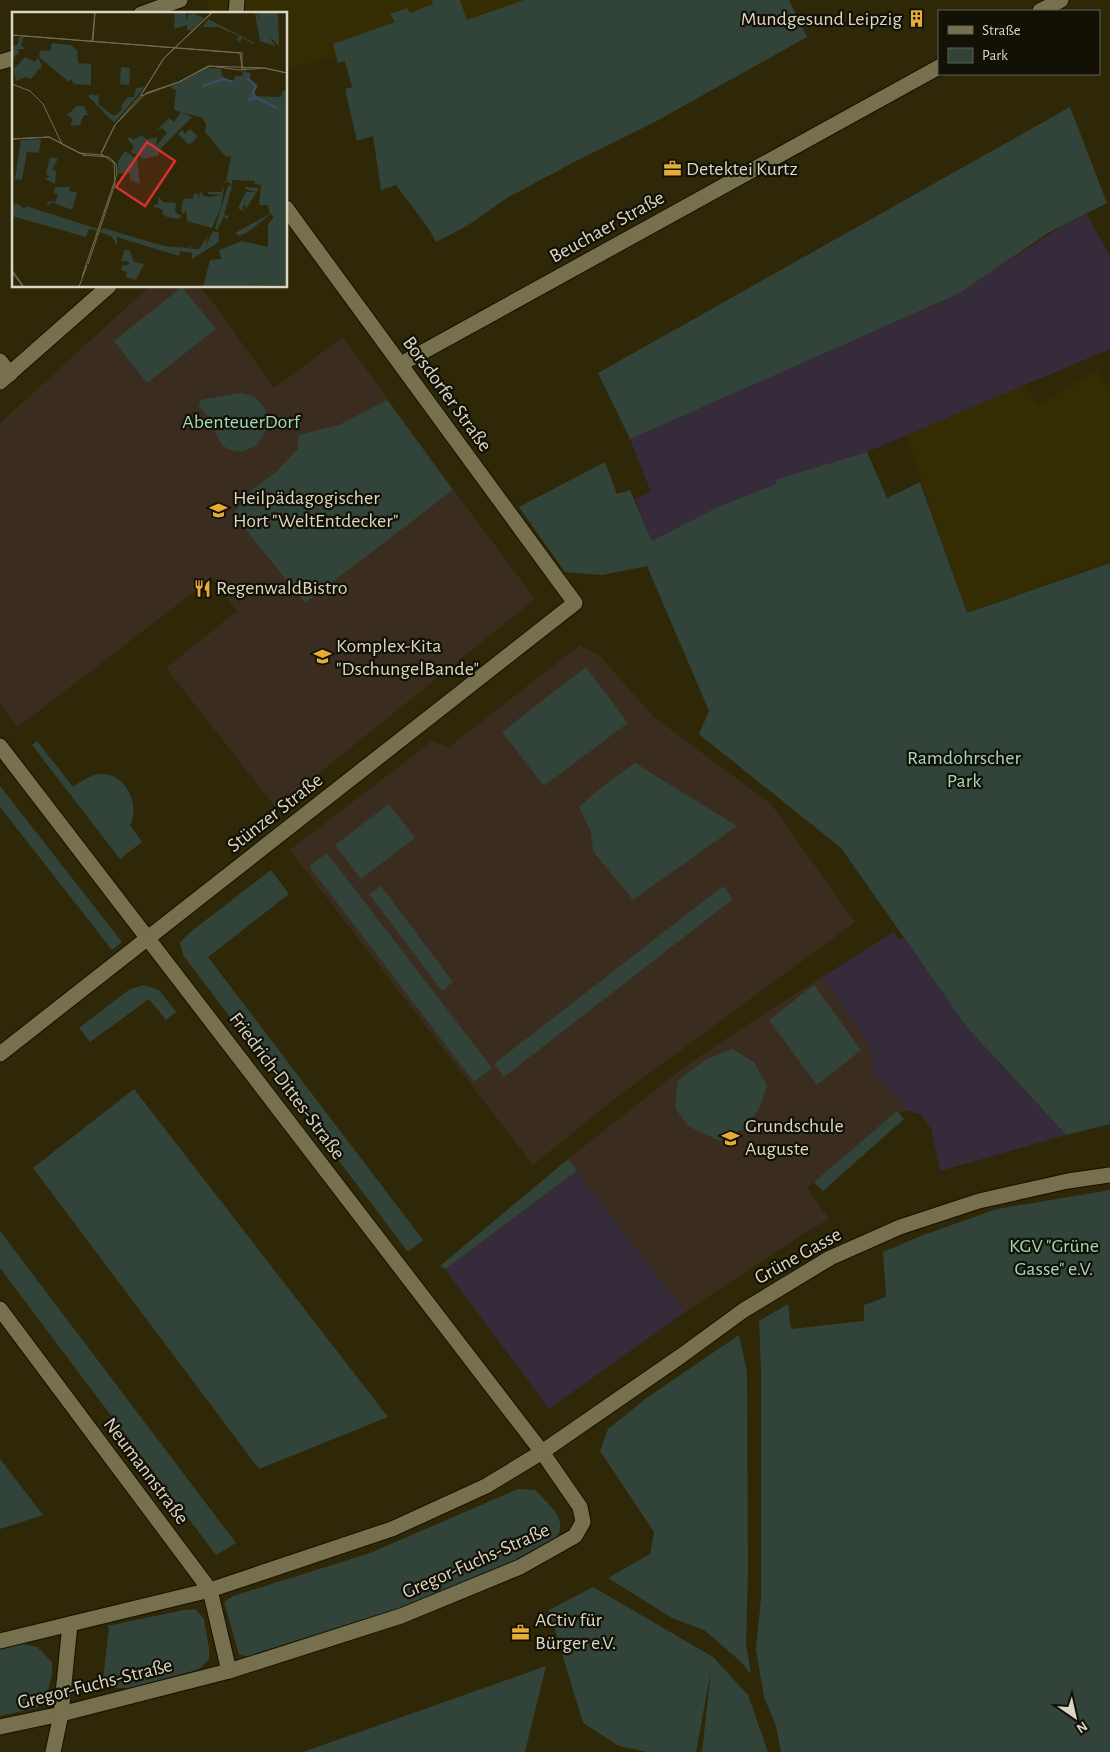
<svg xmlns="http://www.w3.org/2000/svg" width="1110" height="1752" font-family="'Alegreya Sans',sans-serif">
<rect width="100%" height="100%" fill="#2e2808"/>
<!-- built -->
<g fill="#342d03">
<polygon points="206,0 582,0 286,68 286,14 210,14"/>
<polygon points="1096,370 1110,391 1110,561 966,613 906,435 1025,385 1038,406"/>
</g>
<!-- industrial -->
<g fill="#352b3a">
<polygon points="1087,214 1110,256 1110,349 867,452 746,496 652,541 635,499 651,492 630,439 702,402 935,305 1025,250 1059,228"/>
<polygon points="894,932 899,940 903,937 1001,1065 1066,1135 940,1171 931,1129 920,1114 908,1111 874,1075 870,1046 822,977"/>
<polygon points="577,1171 685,1312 549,1409 445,1269"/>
</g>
<!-- education -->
<g fill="#3b2c20">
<polygon points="150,286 199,286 214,304 274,388 343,337 447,481 535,599 276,808 166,668 237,611 212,578 18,727 0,704 0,423"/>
<polygon points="580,645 599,655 654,717 771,804 855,922 617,1097 533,1165 290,850 432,741 449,747"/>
<polygon points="822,977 870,1046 874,1075 908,1111 896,1112 807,1188 829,1219 806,1232 685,1312 568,1159 684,1067 756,1019"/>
</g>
<!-- green -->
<g fill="#324339">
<polygon points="432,0 460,0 467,20 524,0 789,0 807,37 653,123 576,161 507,198 467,226 436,242 429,229 396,185 381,190 373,136 357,141 345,89 352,87 345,61 338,63 333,44 395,22 390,14 407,8 410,13 433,4"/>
<polygon points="1070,107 1107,203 1048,233 958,294 630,439 598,373"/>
<polygon points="182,287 216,329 147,383 114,341"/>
<path d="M240 393C245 394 251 395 255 398 286 419 253 466 225 447 217 442 213 422 206 414 204 411 201 408 198 406L201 400Z"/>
<polygon points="387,400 453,490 305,603 233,514 250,491 275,473 298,449 298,435 339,425"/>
<polygon points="867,452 887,498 920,482 967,613 1110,563 1110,1124 1066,1135 967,1027 841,848 699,734 709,711 647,566 602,575 565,572 519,507 605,462 617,494 630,490 652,541 720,506 777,484 775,480"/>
<polygon points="586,667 628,723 544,786 502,732"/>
<path d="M37 741 73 787C81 781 90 775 101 774 125 773 141 804 130 825L142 842 120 859 32 745Z"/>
<polygon points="635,763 737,826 633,900 593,851 591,832 579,807 603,786"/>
<polygon points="0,786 122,942 112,950 0,807"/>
<polygon points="389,804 415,838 361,879 335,845"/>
<polygon points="327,853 492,1068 474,1082 309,866"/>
<polygon points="271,870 289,894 208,957 423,1240 408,1252 183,955 180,943 189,933"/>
<polygon points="381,886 453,982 442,991 369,894"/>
<polygon points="723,886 733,899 504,1077 494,1064"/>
<polygon points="144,985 159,990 176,1012 166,1020 149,999 90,1042 79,1028 130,989"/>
<polygon points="814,985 861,1050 817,1085 769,1020"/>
<polygon points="732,1049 754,1062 767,1085 760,1107 747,1127 720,1141 688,1126 675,1108 678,1080 705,1060"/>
<polygon points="134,1089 388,1417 259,1469 33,1168"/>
<polygon points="897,1111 904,1119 823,1191 814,1182"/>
<polygon points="568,1159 577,1171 445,1269 440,1266"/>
<polygon points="1110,1190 1110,1752 781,1752 776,1726 764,1697 756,1649 761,1599 761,1369 759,1321 788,1304 791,1329 864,1321 864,1305 886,1297 883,1252 926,1234 997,1209"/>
<polygon points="0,1231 236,1543 216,1555 0,1268"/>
<polygon points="739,1335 747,1372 748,1572 746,1643 751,1674 740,1661 704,1630 672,1618 608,1578 650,1554 654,1532 600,1451 608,1429 648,1397"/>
<polygon points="0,1459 43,1515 0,1529"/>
<path d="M518 1489 535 1490C544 1500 563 1514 560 1529 558 1544 534 1552 522 1558 435 1602 341 1628 248 1657L239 1654 224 1602 233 1596 370 1553Z"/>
<polygon points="593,1587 713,1657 748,1695 768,1752 702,1752 711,1670 696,1752 647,1752 619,1746 583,1723 549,1610"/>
<polygon points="195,1609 204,1619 209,1648 209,1659 200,1668 193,1671 131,1688 102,1688 109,1628 107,1626 184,1610"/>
<polygon points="19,1643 37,1647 52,1662 52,1675 45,1702 36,1708 0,1716 0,1648"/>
<polygon points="546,1666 525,1752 303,1752"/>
</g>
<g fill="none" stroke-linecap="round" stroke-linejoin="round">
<defs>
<g id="minor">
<polyline points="1040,11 1061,0"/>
<polyline points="236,14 237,0"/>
<polyline points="0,361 10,374"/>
<polyline points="401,364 939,67"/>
<polyline points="0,382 109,286"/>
<polyline points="0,746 542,1452 580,1507 583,1522 575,1536 520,1567 401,1616 229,1671 61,1714 0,1727"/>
<polyline points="0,1054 575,603 286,208"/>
<polyline points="0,1309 210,1590 229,1671"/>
<polyline points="0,1641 210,1590 392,1529 486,1486 542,1452 681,1356 744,1310 830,1258 900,1227 979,1201 1068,1181 1110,1175"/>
<polyline points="53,1752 61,1714 70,1624"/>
</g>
<g id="tertiary">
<polyline points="141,14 180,0"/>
<polyline points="0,62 14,58"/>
</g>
</defs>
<!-- minor casing -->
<use href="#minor" stroke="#151100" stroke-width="17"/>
<!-- tertiary casing -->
<use href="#tertiary" stroke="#151100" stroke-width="17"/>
<!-- minor -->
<use href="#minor" stroke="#76704f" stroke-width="15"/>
<!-- tertiary -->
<use href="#tertiary" stroke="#76704f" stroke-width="15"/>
</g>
<!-- icons -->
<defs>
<symbol id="building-bare" viewBox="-9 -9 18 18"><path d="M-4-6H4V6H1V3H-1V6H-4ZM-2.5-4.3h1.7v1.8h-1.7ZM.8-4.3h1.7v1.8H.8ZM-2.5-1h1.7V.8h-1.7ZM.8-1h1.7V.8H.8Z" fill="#e7ac36" stroke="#131105" stroke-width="2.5" paint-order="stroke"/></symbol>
<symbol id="office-bare" viewBox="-9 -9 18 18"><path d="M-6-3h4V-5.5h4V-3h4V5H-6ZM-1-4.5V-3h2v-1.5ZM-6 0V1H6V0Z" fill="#e7ac36" stroke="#131105" stroke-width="2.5" paint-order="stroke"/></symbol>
<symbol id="school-bare" viewBox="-9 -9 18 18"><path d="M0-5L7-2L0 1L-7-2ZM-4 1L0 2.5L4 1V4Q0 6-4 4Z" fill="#e7ac36" stroke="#131105" stroke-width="2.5" paint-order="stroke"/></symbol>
<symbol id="restaurant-bare" viewBox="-9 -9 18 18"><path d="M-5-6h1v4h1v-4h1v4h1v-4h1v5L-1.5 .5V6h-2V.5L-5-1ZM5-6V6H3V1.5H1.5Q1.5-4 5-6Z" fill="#e7ac36" stroke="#131105" stroke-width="2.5" paint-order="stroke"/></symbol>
</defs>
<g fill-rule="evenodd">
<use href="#building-bare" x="904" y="6" width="25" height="25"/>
<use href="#office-bare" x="660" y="156" width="25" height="25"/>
<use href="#school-bare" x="206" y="498" width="25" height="25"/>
<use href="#restaurant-bare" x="190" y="576" width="25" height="25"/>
<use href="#school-bare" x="310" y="644" width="25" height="25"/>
<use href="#school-bare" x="718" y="1126" width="25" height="25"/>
<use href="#office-bare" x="508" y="1620" width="25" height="25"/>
</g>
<g text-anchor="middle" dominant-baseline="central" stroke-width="4.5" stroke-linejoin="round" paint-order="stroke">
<!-- poi labels -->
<g font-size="20" fill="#d9d6c4" stroke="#131105" text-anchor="start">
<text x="902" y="19" text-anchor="end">Mundgesund Leipzig</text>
<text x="686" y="169">Detektei Kurtz</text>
<text x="233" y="498">Heilpädagogischer<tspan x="233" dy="23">Hort "WeltEntdecker"</tspan></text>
<text x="216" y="588">RegenwaldBistro</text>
<text x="336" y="646">Komplex-Kita<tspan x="336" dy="23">"DschungelBande"</tspan></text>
<text x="745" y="1126">Grundschule<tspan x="745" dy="23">Auguste</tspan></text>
<text x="535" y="1620">ACtiv für<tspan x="535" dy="23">Bürger e.V.</tspan></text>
</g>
<!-- street labels -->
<g font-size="20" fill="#d9d6c4" stroke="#131105">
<text transform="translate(607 227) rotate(-29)">Beuchaer Straße</text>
<text transform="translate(447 394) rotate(54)">Borsdorfer Straße</text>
<text transform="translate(275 813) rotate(-38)">Stünzer Straße</text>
<text transform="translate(287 1086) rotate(53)">Friedrich-Dittes-Straße</text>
<text transform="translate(798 1256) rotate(-29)">Grüne Gasse</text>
<text transform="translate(146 1471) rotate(53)">Neumannstraße</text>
<text transform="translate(476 1561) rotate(-24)">Gregor-Fuchs-Straße</text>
<text transform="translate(95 1684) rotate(-14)">Gregor-Fuchs-Straße</text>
</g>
<!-- park labels -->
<g font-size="20" fill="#a2d9b9" stroke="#131105">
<text x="241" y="422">AbenteuerDorf</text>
<text x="964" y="758">Ramdohrscher<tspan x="964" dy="23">Park</tspan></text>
<text x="1054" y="1246">KGV "Grüne<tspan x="1054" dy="23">Gasse" e.V.</tspan></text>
</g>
</g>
<!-- overview -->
<g transform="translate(12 12)">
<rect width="275" height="275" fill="#2e2808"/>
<path d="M158 0 174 1V10L176 3 181 2 179 0 192 6 179 19 175 18V13L162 17 163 1ZM245 0H266L267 34 255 22ZM243 2H245L263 34 248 29ZM196 7 243 31 242 32 230 26 228 30 225 28 227 24 206 15H191ZM7 25H12L9 33 13 37H6L7 41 0 47V35L6 32ZM40 31 59 33 65 38 66 51 79 52V73L62 72 59 67 57 70 27 45 28 38 38 39ZM13 45 23 50 26 46 30 54 19 67 14 65 4 69 2 57ZM109 55 118 56 117 73 108 72ZM196 56 209 57 210 64 221 70 223 64H230L231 59 239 61 237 69 244 75 241 84 265 85 269 84 271 78 275 80V273L191 275 198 248 209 247 207 238 230 229 256 235V212L262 205 259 202 236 220 227 224 223 221 258 202 256 193H247L249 173 243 172 242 169 221 168 219 174 217 170 210 171 214 169 219 145 213 144 193 120 194 112 190 106 162 98 164 78 158 75ZM133 75 102 111 76 84 81 82 82 87V83H86L87 93 102 104 110 98 109 94 116 85H122L124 76ZM65 94H72L76 103H72L68 113 58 114 61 107 55 103ZM169 100 180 105 147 138V143L132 147 119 140 122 134 115 127 118 125 121 128 130 123 134 127 145 126 144 134 155 121 150 116 144 119 157 106 162 110ZM178 117 186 124 177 133 166 122 170 118 173 122ZM29 127 27 141 15 140 10 168 3 167 9 128ZM113 139 125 147 128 172 118 168V162L106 161V149ZM38 145 46 147 40 157 44 159 43 172 33 167 38 164 34 163ZM216 174H220L212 203 217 204 215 207 212 205 205 218 203 216ZM43 175H58L57 179 65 180 60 198 39 190 38 193 34 192 38 189 43 190 46 183 42 181ZM212 175 209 195 200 216 175 209 174 197 172 202 169 199 171 187 182 186 181 182 185 181 188 187 187 181 190 180 191 184 197 185 210 183 196 182 195 177 196 180H209ZM234 175 247 176 234 197 233 192 230 196 233 199 229 198 226 196 234 180H244L233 177ZM146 184 151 190 164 191 163 200 170 204 166 207 155 205 150 202 151 198 140 194 146 192ZM6 192 13 197 14 194 86 217 85 219 77 217 74 225 0 204V193ZM91 216 152 234 177 236 179 233V237H187L196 224 193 236 201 219 207 221V230L180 247V241L168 239 167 244 105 225V233L99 224 87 220ZM113 237 118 239 122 250 132 252 124 268 114 265 115 260 109 258 111 253H117V250L109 249Z" fill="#324339"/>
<path fill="none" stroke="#3c4d64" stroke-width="2.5" d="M235 66 244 74 241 81 244 86 236 88M191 74 211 67 221 70M245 86 265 96"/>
<path fill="none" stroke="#726e53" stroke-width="1" d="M0 23 230 41V58M0 23 228 41 230 55 234 57M78 30 81 28 83 0M80 30 83 0M0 72 18 79 31 92 50 132M129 83 152 46 201 0M129 84 167 70 196 54 252 56 275 61M0 127 37 125 74 144M0 127 37 125 67 141 91 143 102 151 103 172 76 252M90 140 103 113 129 83 152 46 200 0M91 144 89 141 103 113 134 81 167 70 198 54 228 58 252 56 275 61M0 258 12 275M0 260 11 275M70 265 105 162 104 152 97 145 71 143M67 275 75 253"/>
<path fill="#d63130" fill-opacity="0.15" stroke="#d63130" stroke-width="2.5" d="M135 130 163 149 133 194 104 175Z"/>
<rect width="275" height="275" fill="none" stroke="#d9d6c4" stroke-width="2.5"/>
</g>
<!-- legend -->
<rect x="938" y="10" width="162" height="65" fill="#131105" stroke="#626051"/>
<rect x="948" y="26" width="25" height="8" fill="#76704f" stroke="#626051"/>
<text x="982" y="35" font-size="15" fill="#d9d6c4">Straße</text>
<rect x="948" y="48" width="25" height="15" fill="#324339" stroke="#626051"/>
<text x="982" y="60" font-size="15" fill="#d9d6c4">Park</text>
<!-- north arrow -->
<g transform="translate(1075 1717) rotate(146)" stroke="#131105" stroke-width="4" paint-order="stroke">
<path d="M0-4L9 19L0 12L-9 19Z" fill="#d9d6c4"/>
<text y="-8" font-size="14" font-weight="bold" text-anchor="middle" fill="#d9d6c4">N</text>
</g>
</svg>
